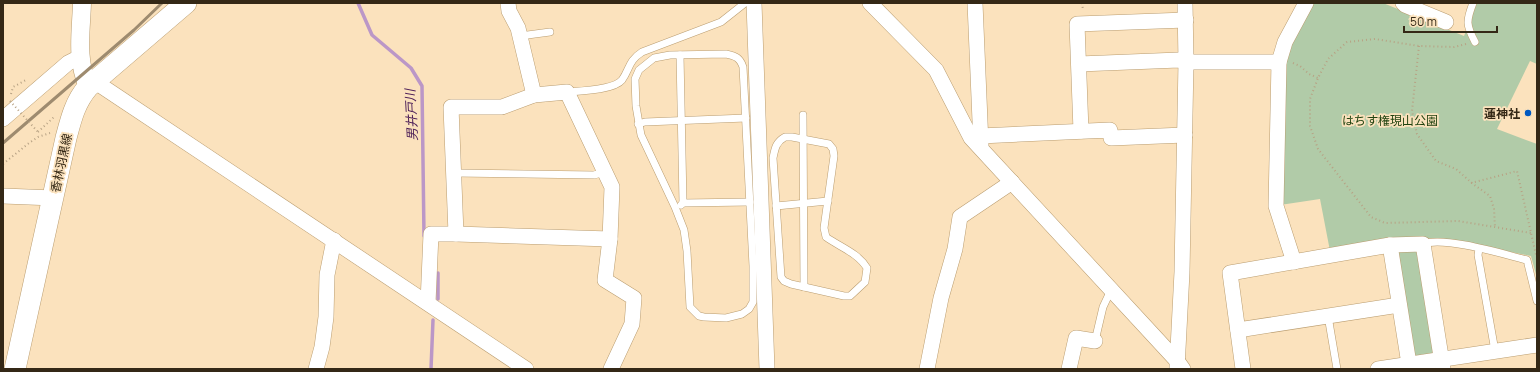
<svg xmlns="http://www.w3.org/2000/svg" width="1540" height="372" font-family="Manrope,'Noto Sans JP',sans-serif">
<rect width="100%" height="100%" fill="#fbe2bd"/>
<!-- green -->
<g fill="#b1cba8">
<polygon points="1314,3 1383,3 1464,36 1477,3 1537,3 1537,64 1530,61 1497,129 1537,144 1537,278 1531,256 1441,238 1390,240 1330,251 1320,199 1280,205 1285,74 1288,54 1295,37"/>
<polygon points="1416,250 1419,252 1435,353 1413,356 1396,252"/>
</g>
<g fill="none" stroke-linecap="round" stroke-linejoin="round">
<!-- stream -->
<g stroke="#bb97c7" stroke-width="3.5">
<polyline points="358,3 372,35 411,68 422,86 424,236"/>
<polyline points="438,273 438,299"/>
<polyline points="431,369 433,320"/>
</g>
<defs>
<g id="service">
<path d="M1473 3C1466 21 1466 25 1475 42"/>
<polyline points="520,36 550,32"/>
<path d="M726 54C736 56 740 58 743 67L753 266V302L749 309 742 314 726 318 704 317 699 316 690 307 687 251 684 230 675 207 641 135 636 106 635 79 639 70 654 58 670 55Z"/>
<polyline points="680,55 683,203"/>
<path d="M567 92C580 91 614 90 622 80 630 69 628 61 642 52L721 22 745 3"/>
<polyline points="803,115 804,287"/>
<polyline points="638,124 645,122 746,118"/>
<path d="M785 137H792L829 144 833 149 834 156 824 228 826 237C840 247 858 253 867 268L865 282 850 296H844L791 284 784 281 781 277 773 158C775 148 776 142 785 137Z"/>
<polyline points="455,173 594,175 605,172"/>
<polyline points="681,205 683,203 750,202"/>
<polyline points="776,206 828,201"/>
<path d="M1423 244C1444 236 1503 254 1527 260L1537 301"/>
<polyline points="1479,249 1478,255 1495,351"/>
<polyline points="1328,316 1337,369"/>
<polyline points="1095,341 1103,307 1111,290"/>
</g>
<g id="minor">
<polyline points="508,3 509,11 518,28 534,95"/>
<polyline points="754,3 767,369"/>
<polyline points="870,3 936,70 971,138 1178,362 1183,369"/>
<polyline points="975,3 981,145"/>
<polyline points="1403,3 1405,5 1446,22"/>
<polyline points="1279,62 1276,206 1294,262"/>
<polyline points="1079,64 1179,60 1186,62 1279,62 1285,42 1306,3"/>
<polyline points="94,81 526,369"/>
<polyline points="3,119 68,63 80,57"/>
<polyline points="1081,131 1077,24 1186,20"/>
<polyline points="980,136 1110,130 1111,138 1185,135"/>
<polyline points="3,196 54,198"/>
<polyline points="456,234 610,239"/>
<polyline points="1390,245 1409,364"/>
<polyline points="428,303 431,234 456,234 451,107 502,107 534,95 567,92 612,187 610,239 605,280 634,298 632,324 611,369"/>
<polyline points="1238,330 1399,305"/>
<polyline points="1177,368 1182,272 1186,62 1185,3"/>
<polyline points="316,369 322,347 326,317 327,275 334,240"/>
<polyline points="927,369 941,298 955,249 960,217 1012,182"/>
<polyline points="1069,369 1076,338 1095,341"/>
<polyline points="1243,369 1230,273 1390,245 1423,244 1443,369"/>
<polyline points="1378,369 1537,345"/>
</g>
<path id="tertiary" d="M82 3C81 33 76 58 88 87"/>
<path id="secondary" d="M15 369 66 138C71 119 75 102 88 87L186 3"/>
</defs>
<!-- service casing -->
<use href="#service" stroke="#ba9d70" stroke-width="8"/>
<!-- minor casing -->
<use href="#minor" stroke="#ba9d70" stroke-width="16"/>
<!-- tertiary casing -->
<use href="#tertiary" stroke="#ba9d70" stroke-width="19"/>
<!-- secondary casing -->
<use href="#secondary" stroke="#ba9d70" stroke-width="22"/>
<!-- path -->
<g stroke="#b7a284" stroke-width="2" stroke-dasharray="1 3" stroke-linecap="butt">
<polyline points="1082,3 1083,10"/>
<polyline points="1466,44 1454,47 1419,46 1375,39 1347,42 1328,59 1318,78 1310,99 1310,126 1318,149 1371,217 1385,223 1458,221 1531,233"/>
<polyline points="1419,46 1412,111 1417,134 1436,161 1456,169 1473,184 1490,196 1494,209 1495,227"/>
<polyline points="1293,63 1300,66 1309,74 1318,78"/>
<polyline points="11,94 13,87 26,80"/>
<polyline points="38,132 54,117"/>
<polyline points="3,164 29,143 38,137 50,133"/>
<polyline points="1471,183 1517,171 1536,255"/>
</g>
<!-- service -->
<use href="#service" stroke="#fff" stroke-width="7"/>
<!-- minor -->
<use href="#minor" stroke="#fff" stroke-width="15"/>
<!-- tertiary -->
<use href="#tertiary" stroke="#fff" stroke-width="18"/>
<!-- secondary -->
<use href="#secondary" stroke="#fff" stroke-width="21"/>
<!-- rail -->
<polyline stroke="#9e8b6f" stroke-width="3" points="3,143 134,30 162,3"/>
<!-- path-bridge -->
<polyline stroke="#b7a284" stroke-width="2" stroke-dasharray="1 3" stroke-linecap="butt" points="10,101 38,132"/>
</g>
<!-- markers -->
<circle fill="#0059c2" stroke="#fbe2bd" stroke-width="1.5" cx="1528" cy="113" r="4"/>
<g text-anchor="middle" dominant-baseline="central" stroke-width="3.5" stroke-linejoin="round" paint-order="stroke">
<!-- poi labels -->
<g font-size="12" font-weight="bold" fill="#342816" stroke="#fbe2bd" text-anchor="end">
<text x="1520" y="113">蓮神社</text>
</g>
<!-- park labels -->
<g font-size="12" fill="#1f420f" stroke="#fbe2bd">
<text x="1390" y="120">はちす権現山公園</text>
</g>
<!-- street labels -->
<g font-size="12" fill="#342816" stroke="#fbe2bd">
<text transform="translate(61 163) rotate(-78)">香林羽黒線</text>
</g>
<!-- water labels -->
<g font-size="13" font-style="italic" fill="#491b56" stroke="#fbe2bd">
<text transform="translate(411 115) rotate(-93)">男井戸川</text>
</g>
</g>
<!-- border -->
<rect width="1540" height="372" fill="none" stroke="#342816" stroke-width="8"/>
<!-- scale -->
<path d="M1404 26v6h93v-6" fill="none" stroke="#342816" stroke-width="2"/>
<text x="1410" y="26" font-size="12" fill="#342816" stroke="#fbe2bd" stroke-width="3" paint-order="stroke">50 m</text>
</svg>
